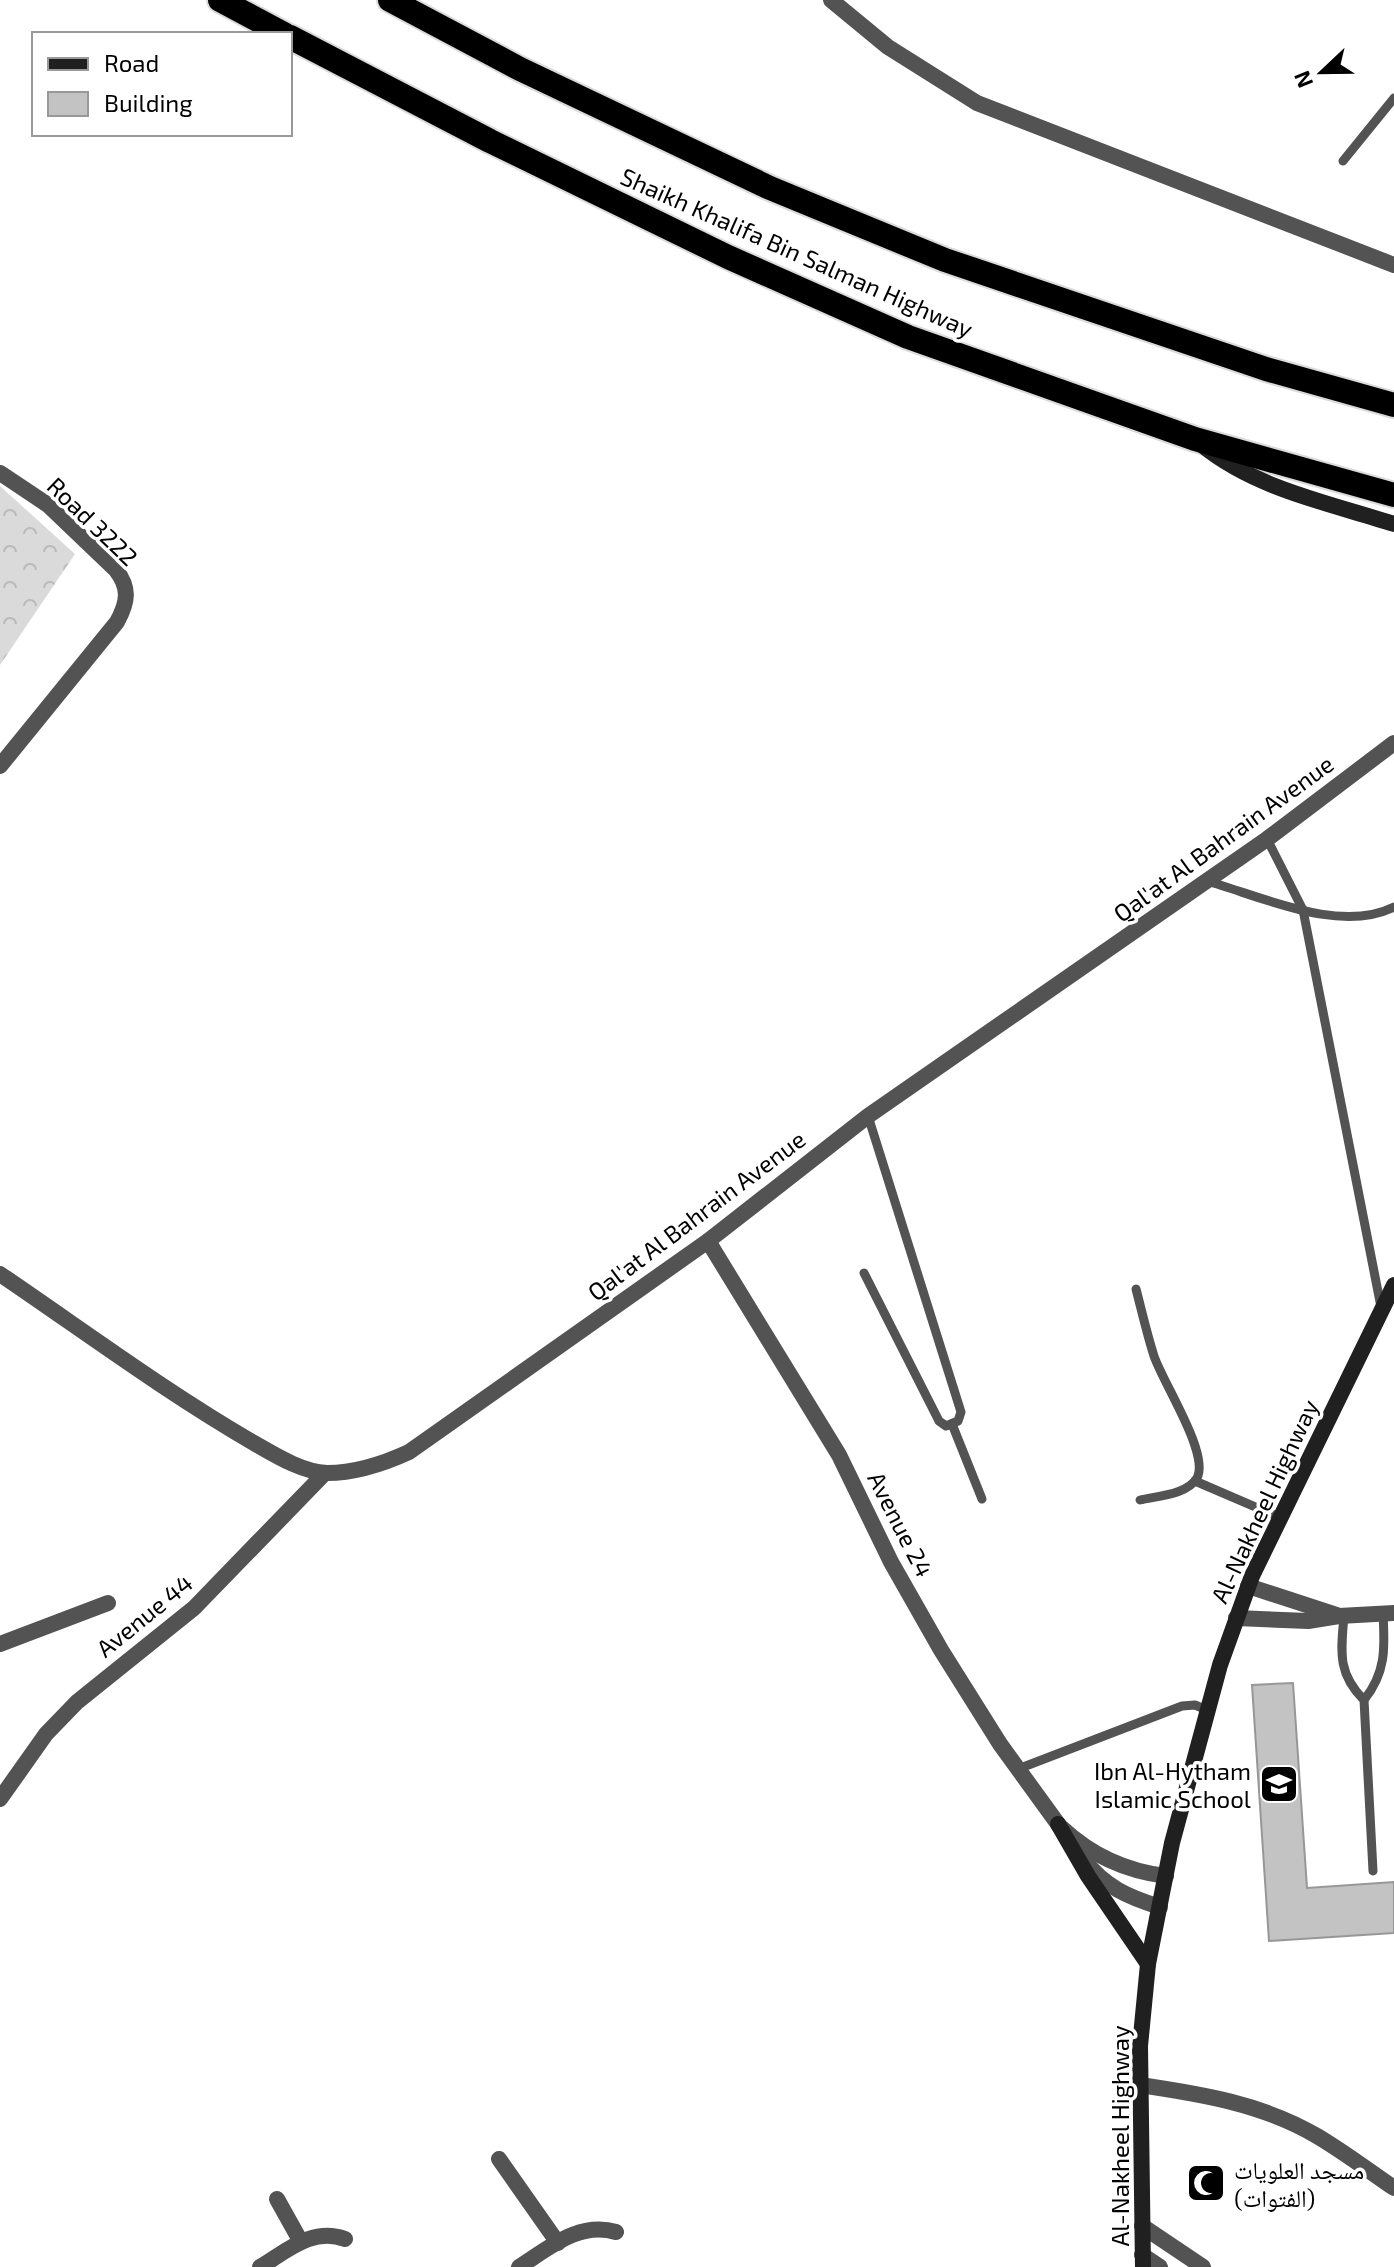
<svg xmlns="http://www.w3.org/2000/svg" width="1394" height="2267" font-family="'Exo 2','Noto Naskh Arabic',sans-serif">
<defs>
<pattern id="forest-crowns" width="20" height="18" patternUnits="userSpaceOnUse" patternTransform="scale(2)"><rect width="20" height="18" fill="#dadada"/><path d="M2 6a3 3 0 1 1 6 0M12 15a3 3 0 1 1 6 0" fill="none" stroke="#b9b9b9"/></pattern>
</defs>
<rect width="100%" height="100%" fill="#fff"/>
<!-- forest -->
<polygon fill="url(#forest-crowns)" points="0,486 75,554 0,665"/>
<!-- building -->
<polygon fill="#c3c3c3" stroke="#979797" stroke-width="2" points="1293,1683 1307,1888 1394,1882 1394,1933 1269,1941 1252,1685"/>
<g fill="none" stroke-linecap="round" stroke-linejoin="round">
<defs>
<g id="highway">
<polyline points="220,0 284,34"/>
<polyline points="390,0 520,69 770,188 945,260 1266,369 1394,405"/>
<polyline points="290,37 490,141 728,257 908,337 1195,439 1394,495"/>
</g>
</defs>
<!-- highway casing -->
<use href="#highway" stroke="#dbdbdb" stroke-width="28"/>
<!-- lane -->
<g stroke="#535353" stroke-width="9">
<polyline points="1343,161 1394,98"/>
<polyline points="1267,839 1303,910 1381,1307"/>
<path d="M1207 881C1263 897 1340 934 1394 907"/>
<polyline points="864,1273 939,1421 946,1426 958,1421 961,1412 868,1116"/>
<path d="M1136 1289C1142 1312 1147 1334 1154 1356 1163 1383 1210 1454 1197 1478 1187 1495 1156 1496 1140 1500"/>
<polyline points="952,1424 982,1499"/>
<polyline points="1195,1481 1281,1518"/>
<path d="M1344 1616C1341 1651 1337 1673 1364 1700L1373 1871"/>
<path d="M1364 1700C1386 1673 1385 1648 1383 1614"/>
<polyline points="1018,1769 1182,1706 1195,1705 1207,1710"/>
</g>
<!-- street -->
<g stroke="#535353" stroke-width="16">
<polyline points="831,0 888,47 977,103 1394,265"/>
<path d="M0 473 48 505 116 570C130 588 128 602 117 622L0 766"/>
<polyline points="708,1241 839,1455 891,1562 941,1650 1000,1744 1066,1835"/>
<path d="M0 1274C84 1331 166 1392 254 1443 275 1455 302 1472 327 1473 355 1473 383 1464 409 1452L708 1241 868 1116 1267 839 1394 743"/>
<polyline points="1248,1586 1337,1615"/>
<polyline points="1236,1618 1308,1621 1339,1616 1394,1613"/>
<polyline points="0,1644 108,1603"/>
<polyline points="0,1799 46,1734 77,1702 194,1608 325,1473"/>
<path d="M1062 1828C1092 1856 1125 1871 1166 1876"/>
<path d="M1084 1860C1105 1887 1128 1897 1160 1907"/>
<path d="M1140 2085C1201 2094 1263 2104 1317 2136 1344 2152 1369 2171 1394 2188"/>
<polyline points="499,2159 558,2243"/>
<polyline points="277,2199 301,2242"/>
<polyline points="1142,2226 1203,2267"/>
<polyline points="1142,2255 1160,2267"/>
<path d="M260 2267C287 2251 312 2227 345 2239"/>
<path d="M519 2267C549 2248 579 2221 616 2232"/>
</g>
<!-- secondary -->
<g stroke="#202020" stroke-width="16">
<path d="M1202 445C1256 489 1329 503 1394 524"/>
<polyline points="1058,1824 1088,1876 1148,1964"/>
<polyline points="1143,2267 1140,2046 1148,1964 1172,1843 1220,1665 1252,1576 1394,1285"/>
</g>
<!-- highway -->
<use href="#highway" stroke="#000" stroke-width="24"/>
</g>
<!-- icons -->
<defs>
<symbol id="school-square" viewBox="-11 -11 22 22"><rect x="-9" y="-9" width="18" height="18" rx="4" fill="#000" stroke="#fff"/><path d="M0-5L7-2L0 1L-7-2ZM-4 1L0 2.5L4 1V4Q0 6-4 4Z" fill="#fff"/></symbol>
<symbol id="mosque-square" viewBox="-11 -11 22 22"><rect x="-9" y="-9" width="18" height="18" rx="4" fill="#000" stroke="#fff"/><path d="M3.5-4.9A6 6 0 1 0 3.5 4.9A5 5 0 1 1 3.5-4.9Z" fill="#fff"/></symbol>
</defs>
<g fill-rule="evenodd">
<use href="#school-square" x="1257" y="1762" width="44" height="44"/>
<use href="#mosque-square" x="1184" y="2161" width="44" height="44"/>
</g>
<g text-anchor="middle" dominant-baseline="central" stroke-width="7" stroke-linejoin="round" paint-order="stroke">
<!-- street labels -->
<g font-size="24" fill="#000" stroke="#fff">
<text transform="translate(797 252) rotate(24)">Shaikh Khalifa Bin Salman Highway</text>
<text transform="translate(93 521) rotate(44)">Road 3222</text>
<text transform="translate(1223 838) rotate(-36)">Qal'at Al Bahrain Avenue</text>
<text transform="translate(696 1215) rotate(-37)">Qal'at Al Bahrain Avenue</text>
<text transform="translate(1264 1501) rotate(-65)">Al-Nakheel Highway</text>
<text transform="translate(901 1524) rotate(63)">Avenue 24</text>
<text transform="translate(144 1615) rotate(-39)">Avenue 44</text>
<text transform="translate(1119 2136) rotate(-90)">Al-Nakheel Highway</text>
</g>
<!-- poi labels -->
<g font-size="24" fill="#000" stroke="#fff" text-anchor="end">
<text x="1251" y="1770">Ibn Al-Hytham<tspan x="1251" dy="28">Islamic School</tspan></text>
<text x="1234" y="2169" text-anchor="start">مسجد العلويات<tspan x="1234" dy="28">(الفتوات)</tspan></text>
</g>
</g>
<!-- legend -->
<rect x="32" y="32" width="260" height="104" fill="#ffffff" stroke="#999999" stroke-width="2"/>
<rect x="48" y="58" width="40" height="12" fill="#202020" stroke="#999999" stroke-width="2"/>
<text x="104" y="72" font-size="24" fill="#000000">Road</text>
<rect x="48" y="92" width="40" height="24" fill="#c3c3c3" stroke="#999999" stroke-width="2"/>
<text x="104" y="112" font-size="24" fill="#000000">Building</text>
<!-- north arrow -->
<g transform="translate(1322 72) rotate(248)" stroke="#ffffff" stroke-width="6" paint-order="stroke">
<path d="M0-6L14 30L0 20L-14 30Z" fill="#000000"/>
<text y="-12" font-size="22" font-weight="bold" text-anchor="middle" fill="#000000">N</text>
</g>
</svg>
